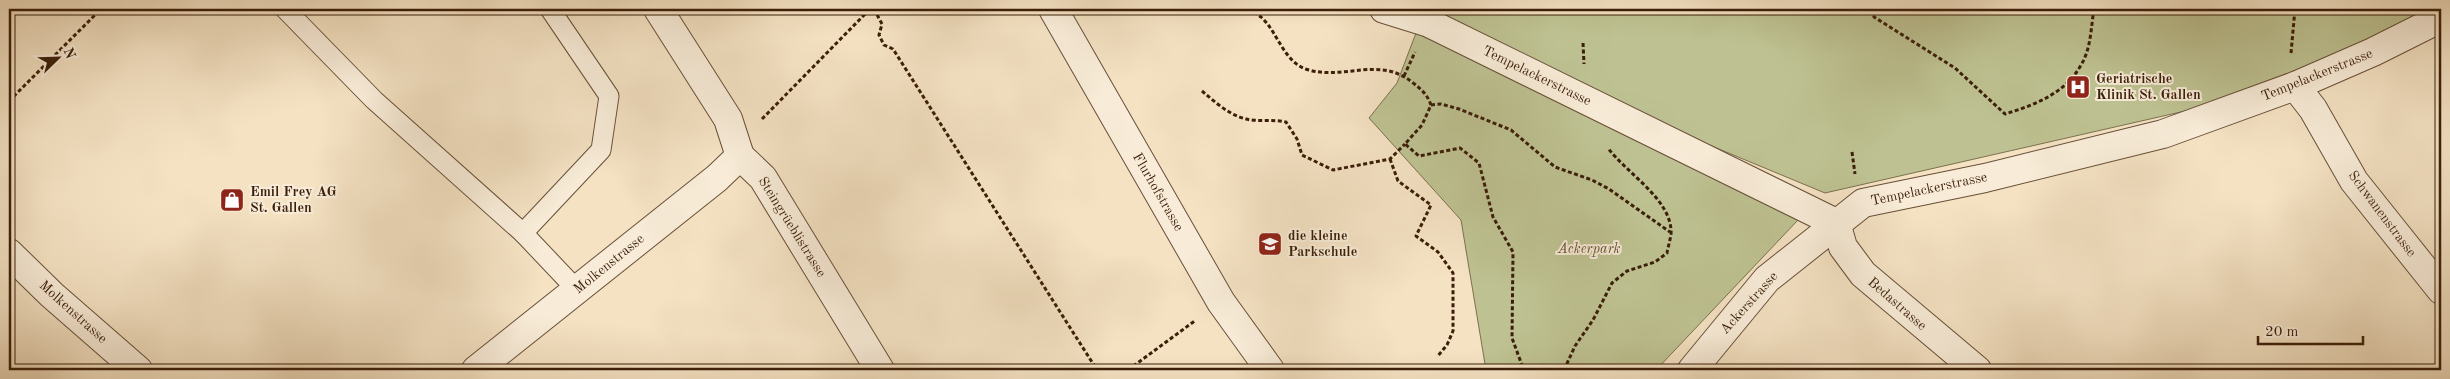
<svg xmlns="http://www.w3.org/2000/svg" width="2450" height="379" font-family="'Old Standard TT',serif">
<rect width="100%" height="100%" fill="#f4e2c3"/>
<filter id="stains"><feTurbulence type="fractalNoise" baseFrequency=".004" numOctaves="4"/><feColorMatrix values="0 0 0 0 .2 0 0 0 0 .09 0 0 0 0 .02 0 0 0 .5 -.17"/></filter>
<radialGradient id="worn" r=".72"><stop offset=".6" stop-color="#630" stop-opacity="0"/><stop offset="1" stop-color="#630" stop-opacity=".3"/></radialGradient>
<!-- green -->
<g fill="#bec292" stroke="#7c704e">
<polygon points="1381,9 2441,9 2295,86 1825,193"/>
<polygon points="1416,33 1565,102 1798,220 1656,370 1486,370 1461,220 1369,118 1397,83"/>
</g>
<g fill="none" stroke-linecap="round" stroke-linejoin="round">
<defs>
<g id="lane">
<polyline points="285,9 374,100 523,233 577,290"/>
<polyline points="523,233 601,150 609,96 550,9"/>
</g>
<g id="street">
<polyline points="658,9 728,119 740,156 763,178 880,370"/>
<polyline points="1053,9 1221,302 1270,370"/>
<polyline points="1384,9 1429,23 1836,223"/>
<polyline points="2295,86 2313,109 2354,181 2441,290"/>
<polyline points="1836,223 1843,247 1863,274 1977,370"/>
<polyline points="9,253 52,295 138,370"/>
<polyline points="476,370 717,178 740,156"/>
<polyline points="1692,370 1767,279 1863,203 1985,178 2163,134 2295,86 2373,52 2441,18"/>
</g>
</defs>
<!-- lane casing -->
<use href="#lane" stroke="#694f38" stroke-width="21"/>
<!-- street casing -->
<use href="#street" stroke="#694f38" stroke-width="30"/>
<!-- path -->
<g stroke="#3b1e09" stroke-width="3" stroke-dasharray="4 2.5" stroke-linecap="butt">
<polyline points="874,9 882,24 879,35 884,45 893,49 1097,370"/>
<path d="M1248 9C1252 11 1257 14 1261 17 1278 32 1284 64 1309 70 1345 80 1379 56 1412 82 1422 90 1427 94 1431 105L1422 125 1405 144 1419 156 1460 148 1479 163 1493 217 1513 252 1512 338 1523 368 1528 370"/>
<path d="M1873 9 1874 17 1955 68 2005 114C2034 105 2065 94 2081 65 2091 49 2091 27 2094 9"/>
<polyline points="1804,13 1807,9"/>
<polyline points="1583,43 1584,64"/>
<polyline points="2291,53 2295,9"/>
<polyline points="1404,76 1415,52"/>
<path d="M1202 91C1215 102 1229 115 1246 119 1258 122 1273 119 1286 122L1297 139 1302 155 1333 170 1390 159 1405 144"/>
<polyline points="9,101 101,9"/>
<polyline points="1431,105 1441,104 1459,109 1511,130 1555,167 1592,180 1609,189 1670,232"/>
<polyline points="762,119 870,9"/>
<polyline points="1852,152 1855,174"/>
<polyline points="1390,159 1398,181 1431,205 1416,236 1438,252 1453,273 1453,331 1447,345 1437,357"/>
<polyline points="1128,370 1196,320"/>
<path d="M1564 370 1575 346 1593 320 1612 283 1627 271 1655 262 1667 253C1668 247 1670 241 1671 234 1673 200 1626 173 1608 148"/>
</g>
<!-- lane -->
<use href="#lane" stroke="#f8ecd8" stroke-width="19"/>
<!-- street -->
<use href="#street" stroke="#f8ecd8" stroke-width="28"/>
</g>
<!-- icons -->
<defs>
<symbol id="hospital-square" viewBox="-11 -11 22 22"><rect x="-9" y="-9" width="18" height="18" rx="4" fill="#8f2418" stroke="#f8ecd8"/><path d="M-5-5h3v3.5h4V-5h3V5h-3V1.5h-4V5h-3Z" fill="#fff"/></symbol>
<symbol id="shop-square" viewBox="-11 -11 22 22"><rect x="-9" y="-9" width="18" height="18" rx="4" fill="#8f2418" stroke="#f8ecd8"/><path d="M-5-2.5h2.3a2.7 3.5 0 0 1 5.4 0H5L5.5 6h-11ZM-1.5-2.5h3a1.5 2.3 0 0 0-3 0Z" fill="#fff"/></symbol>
<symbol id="school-square" viewBox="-11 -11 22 22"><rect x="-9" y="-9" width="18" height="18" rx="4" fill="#8f2418" stroke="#f8ecd8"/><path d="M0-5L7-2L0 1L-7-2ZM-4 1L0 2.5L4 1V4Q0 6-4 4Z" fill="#fff"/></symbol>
</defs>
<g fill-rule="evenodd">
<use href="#hospital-square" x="2064" y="73" width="28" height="28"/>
<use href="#shop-square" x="218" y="186" width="28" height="28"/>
<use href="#school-square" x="1256" y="230" width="28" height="28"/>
</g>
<g text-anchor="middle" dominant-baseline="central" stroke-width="4" stroke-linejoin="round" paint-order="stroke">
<!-- street labels -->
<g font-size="14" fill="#3b1e09" stroke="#f8ecd8">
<text transform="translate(2317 75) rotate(-22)">Tempelackerstrasse</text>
<text transform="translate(1537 76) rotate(26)">Tempelackerstrasse</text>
<text transform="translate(1929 189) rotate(-12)">Tempelackerstrasse</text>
<text transform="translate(1158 192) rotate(60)">Flurhofstrasse</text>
<text transform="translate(2382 214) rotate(53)">Schwanenstrasse</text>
<text transform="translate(792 227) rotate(58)">Steingrüeblistrasse</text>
<text transform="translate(609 264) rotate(-39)">Molkenstrasse</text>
<text transform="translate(1749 303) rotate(-48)">Ackerstrasse</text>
<text transform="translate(1897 304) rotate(41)">Bedastrasse</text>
<text transform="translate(73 312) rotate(42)">Molkenstrasse</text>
</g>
<!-- poi labels -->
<g font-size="14" font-weight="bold" fill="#3b1e09" stroke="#f8ecd8" text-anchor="start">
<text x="2096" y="79">Geriatrische<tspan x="2096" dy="16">Klinik St. Gallen</tspan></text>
<text x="250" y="192">Emil Frey AG<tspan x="250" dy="16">St. Gallen</tspan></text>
<text x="1288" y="236">die kleine<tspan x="1288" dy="16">Parkschule</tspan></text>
</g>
<!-- park labels -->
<g font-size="14" font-style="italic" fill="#624f32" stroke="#f8ecd8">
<text x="1589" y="249">Ackerpark</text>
</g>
</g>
<!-- margin -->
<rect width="2450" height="379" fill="none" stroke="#f4e2c3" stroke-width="30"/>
<rect x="10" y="10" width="2430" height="359" fill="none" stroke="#3b1e09" stroke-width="2.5"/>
<rect x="15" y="15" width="2420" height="349" fill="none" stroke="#3b1e09"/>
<!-- north arrow -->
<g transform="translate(58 58) rotate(67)" stroke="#f8ecd8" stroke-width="4" paint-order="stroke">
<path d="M0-4L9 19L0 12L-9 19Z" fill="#3b1e09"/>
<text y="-8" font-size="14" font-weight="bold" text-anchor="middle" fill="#3b1e09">N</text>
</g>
<!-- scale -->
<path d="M2258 336v8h105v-8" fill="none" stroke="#3b1e09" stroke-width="2.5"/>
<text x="2265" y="336" font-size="15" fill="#3b1e09" stroke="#f8ecd8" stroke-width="4" paint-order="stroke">20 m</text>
<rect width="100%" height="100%" filter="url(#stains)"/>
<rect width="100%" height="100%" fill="url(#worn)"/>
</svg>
